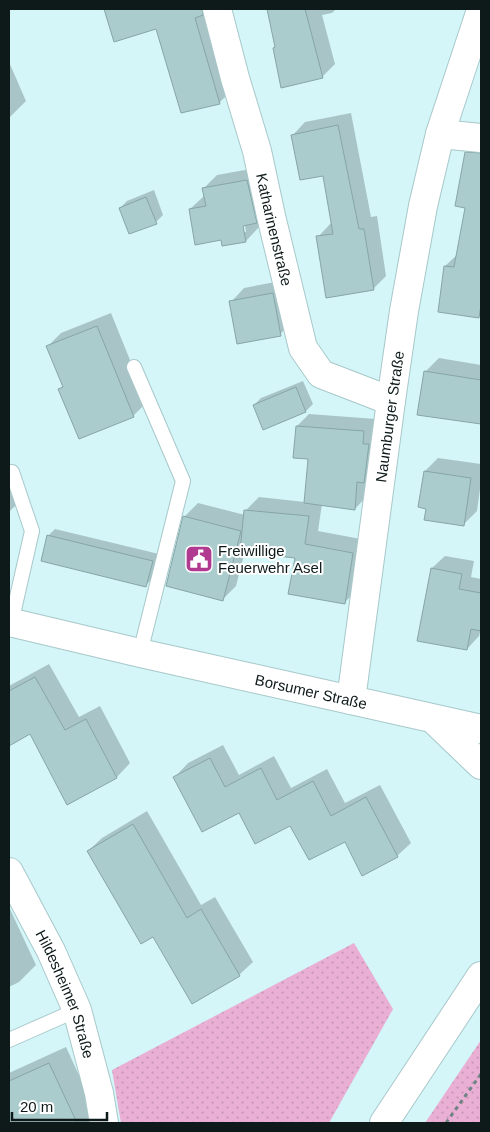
<svg xmlns="http://www.w3.org/2000/svg" width="490" height="1132" font-family="Arial,sans-serif">
<defs>
<pattern id="grass-dots" width="8" height="8" patternUnits="userSpaceOnUse" patternTransform="scale(1.25)"><rect width="8" height="8" fill="#e9afd4"/><path d="M2 2h.1M6 6h.1" fill="none" stroke="#c796b5" stroke-width="1.8" stroke-linecap="round"/></pattern>
</defs>
<rect width="100%" height="100%" fill="#d4f6f8"/>
<!-- grass -->
<g fill="url(#grass-dots)">
<polygon points="354,943 393,1009 329,1123 121,1123 112,1070"/>
<polygon points="481,1040 481,1123 425,1123"/>
</g>
<!-- shadow -->
<g fill="#0003" fill-rule="evenodd">
<polygon points="105,9 209,9 233,89 219,103 157,28 115,40"/>
<polygon points="268,9 336,9 332,13 322,15 335,64 322,77 276,46"/>
<polygon points="9,62 26,101 9,118"/>
<polygon points="351,113 371,217 377,216 386,276 373,289 318,237 331,223 332,223 324,174 292,136 305,122"/>
<polygon points="477,153 481,153 481,314 479,317 445,266 458,254 466,207 463,167"/>
<path d="M261 167 258 220 259 227 246 241 223 245 222 238 190 209 204 196V188L217 175ZM244 219 246 232H243L241 220Z"/>
<polygon points="154,190 163,215 156,222 120,208 127,201"/>
<polygon points="286,280 294,321 280,334 231,302 244,288"/>
<polygon points="111,313 147,402 133,416 60,389 64,385 48,346 61,333"/>
<polygon points="439,358 481,365 481,423 419,414 425,372"/>
<polygon points="303,381 313,404 306,411 254,405 261,398"/>
<polygon points="309,414 376,419 367,496 355,509 322,504 318,531 366,540 358,589 344,603 296,556 245,551 236,586 223,599 184,517 198,503 245,515 245,511 259,497 305,502 309,458 297,426"/>
<polygon points="438,458 481,464 481,482 477,511 463,525 428,508 425,471"/>
<polygon points="10,464 23,498 9,512 9,465"/>
<polygon points="55,529 159,554 153,578 146,585 48,536"/>
<polygon points="445,556 474,561 471,577 481,579 481,629 479,636 467,649 432,568"/>
<polygon points="49,664 79,717 100,706 130,763 117,777 68,803 30,732 16,740 9,728 9,686"/>
<polygon points="223,745 239,775 274,756 291,788 327,769 345,803 380,785 411,843 397,856 291,824 239,811 175,777 188,763"/>
<polygon points="147,811 201,905 215,897 253,962 239,975 154,935 88,851 102,838"/>
<polygon points="9,907 36,965 19,982 9,987"/>
<polygon points="66,1047 101,1123 9,1123 9,1073"/>
</g>
<!-- building -->
<g fill="#abcccd" stroke="#86a5a7">
<polygon points="104,9 202,9 203,15 195,18 220,104 181,113 156,29 114,42"/>
<polygon points="267,9 305,9 323,78 281,88 273,48 275,47"/>
<polygon points="338,125 359,229 364,229 374,290 326,298 316,236 333,234 323,176 300,180 291,135"/>
<polygon points="465,152 481,153 481,305 479,318 438,312 444,266 454,267 465,208 455,206"/>
<polygon points="247,180 257,223 243,226 246,242 222,246 221,240 195,245 189,209 206,206 202,188"/>
<polygon points="146,197 157,224 129,234 119,208"/>
<polygon points="273,293 281,336 237,344 229,301"/>
<polygon points="97,326 134,417 79,439 58,389 63,387 46,346"/>
<polygon points="424,371 481,380 481,424 417,415"/>
<polygon points="296,387 306,412 263,430 253,405"/>
<polygon points="296,426 364,431 363,444 369,444 364,483 357,482 355,510 304,503 308,459 293,458"/>
<polygon points="424,471 471,478 464,526 424,520 426,509 418,507"/>
<polygon points="244,510 309,516 305,544 353,553 345,604 288,594 295,558 240,552"/>
<polygon points="183,516 241,531 223,601 166,586"/>
<polygon points="47,535 153,561 146,587 41,561"/>
<polygon points="431,568 462,574 459,589 481,593 481,631 471,629 467,650 417,641"/>
<polygon points="35,677 65,730 86,719 117,778 67,805 30,734 9,746 9,691"/>
<polygon points="210,758 225,787 261,768 277,800 313,781 331,816 366,797 398,857 362,876 345,842 309,860 290,826 255,844 239,813 202,832 173,777"/>
<polygon points="133,824 187,918 201,909 240,976 192,1004 153,937 141,944 87,851"/>
<polygon points="49,1063 77,1123 9,1123 9,1081"/>
</g>
<g fill="none" stroke-linecap="round" stroke-linejoin="round">
<defs>
<g id="lane">
<polyline points="134,367 183,481 140,653"/>
<polyline points="11,623 32,531 12,472"/>
<polyline points="9,1040 77,1010"/>
</g>
<g id="street">
<path id="s1" d="M217 9 235 78 257 151 271 216 303 348 321 374 391 401"/>
<polyline points="440,134 481,138"/>
<path id="s2" d="M351 700 391 401 404 311 423 206 440 134 481 10"/>
<path id="s3" d="M9 872 51 951 77 1010 99 1093 104 1123"/>
</g>
<g id="secondary">
<path id="s4" d="M9 622 140 653 481 729"/>
<polyline points="433,719 481,765"/>
</g>
<polyline id="primary" points="384,1123 481,976"/>
</defs>
<!-- lane casing -->
<use href="#lane" stroke="#a8c8ca" stroke-width="16"/>
<!-- street casing -->
<use href="#street" stroke="#a8c8ca" stroke-width="30"/>
<!-- secondary casing -->
<use href="#secondary" stroke="#a8c8ca" stroke-width="30"/>
<!-- primary casing -->
<use href="#primary" stroke="#a8c8ca" stroke-width="30"/>
<!-- path -->
<polyline stroke="#6e8485" stroke-width="3" stroke-dasharray="4 4" stroke-linecap="butt" points="446,1123 481,1074"/>
<!-- lane -->
<use href="#lane" stroke="#fff" stroke-width="14"/>
<!-- street -->
<use href="#street" stroke="#fff" stroke-width="28"/>
<!-- secondary -->
<use href="#secondary" stroke="#fff" stroke-width="28"/>
<!-- primary -->
<use href="#primary" stroke="#fff" stroke-width="28"/>
</g>
<!-- icons -->
<defs>
<symbol id="civic-square" viewBox="-11 -11 22 22"><rect x="-9" y="-9" width="18" height="18" rx="4" fill="#b13a91" stroke="#fff"/><path d="M-.6-6.5H3V-4.5H.6V-3L4-1V1h2V6H-6V1h2V-1L-.6-3ZM-1.2 2.5V6h2.4V2.5Z" fill="#fff"/></symbol>
</defs>
<g fill-rule="evenodd">
<use href="#civic-square" x="183" y="543" width="32" height="32"/>
</g>
<g text-anchor="middle" dominant-baseline="central" stroke-width="4" stroke-linejoin="round" paint-order="stroke">
<!-- street labels -->
<g font-size="15" fill="#0e1a1a" stroke="#fff">
<text stroke="none"><textPath href="#s1" startOffset="228">Katharinenstraße</textPath></text>
<text stroke="none"><textPath href="#s2" startOffset="286">Naumburger Straße</textPath></text>
<text stroke="none"><textPath href="#s4" startOffset="310">Borsumer Straße</textPath></text>
<text stroke="none"><textPath href="#s3" startOffset="135">Hildesheimer Straße</textPath></text>
</g>
<!-- poi labels -->
<g font-size="15" fill="#0e1a1a" stroke="#fff" text-anchor="start">
<text x="218" y="550">Freiwillige<tspan x="218" dy="17">Feuerwehr Asel</tspan></text>
</g>
</g>
<!-- border -->
<rect width="490" height="1132" fill="none" stroke="#0e1a1a" stroke-width="20"/>
<!-- scale -->
<path d="M12 1112v8h95v-8" fill="none" stroke="#0e1a1a" stroke-width="2.5"/>
<text x="20" y="1112" font-size="15" fill="#0e1a1a" stroke="#ffffff" stroke-width="4" paint-order="stroke">20 m</text>
</svg>
